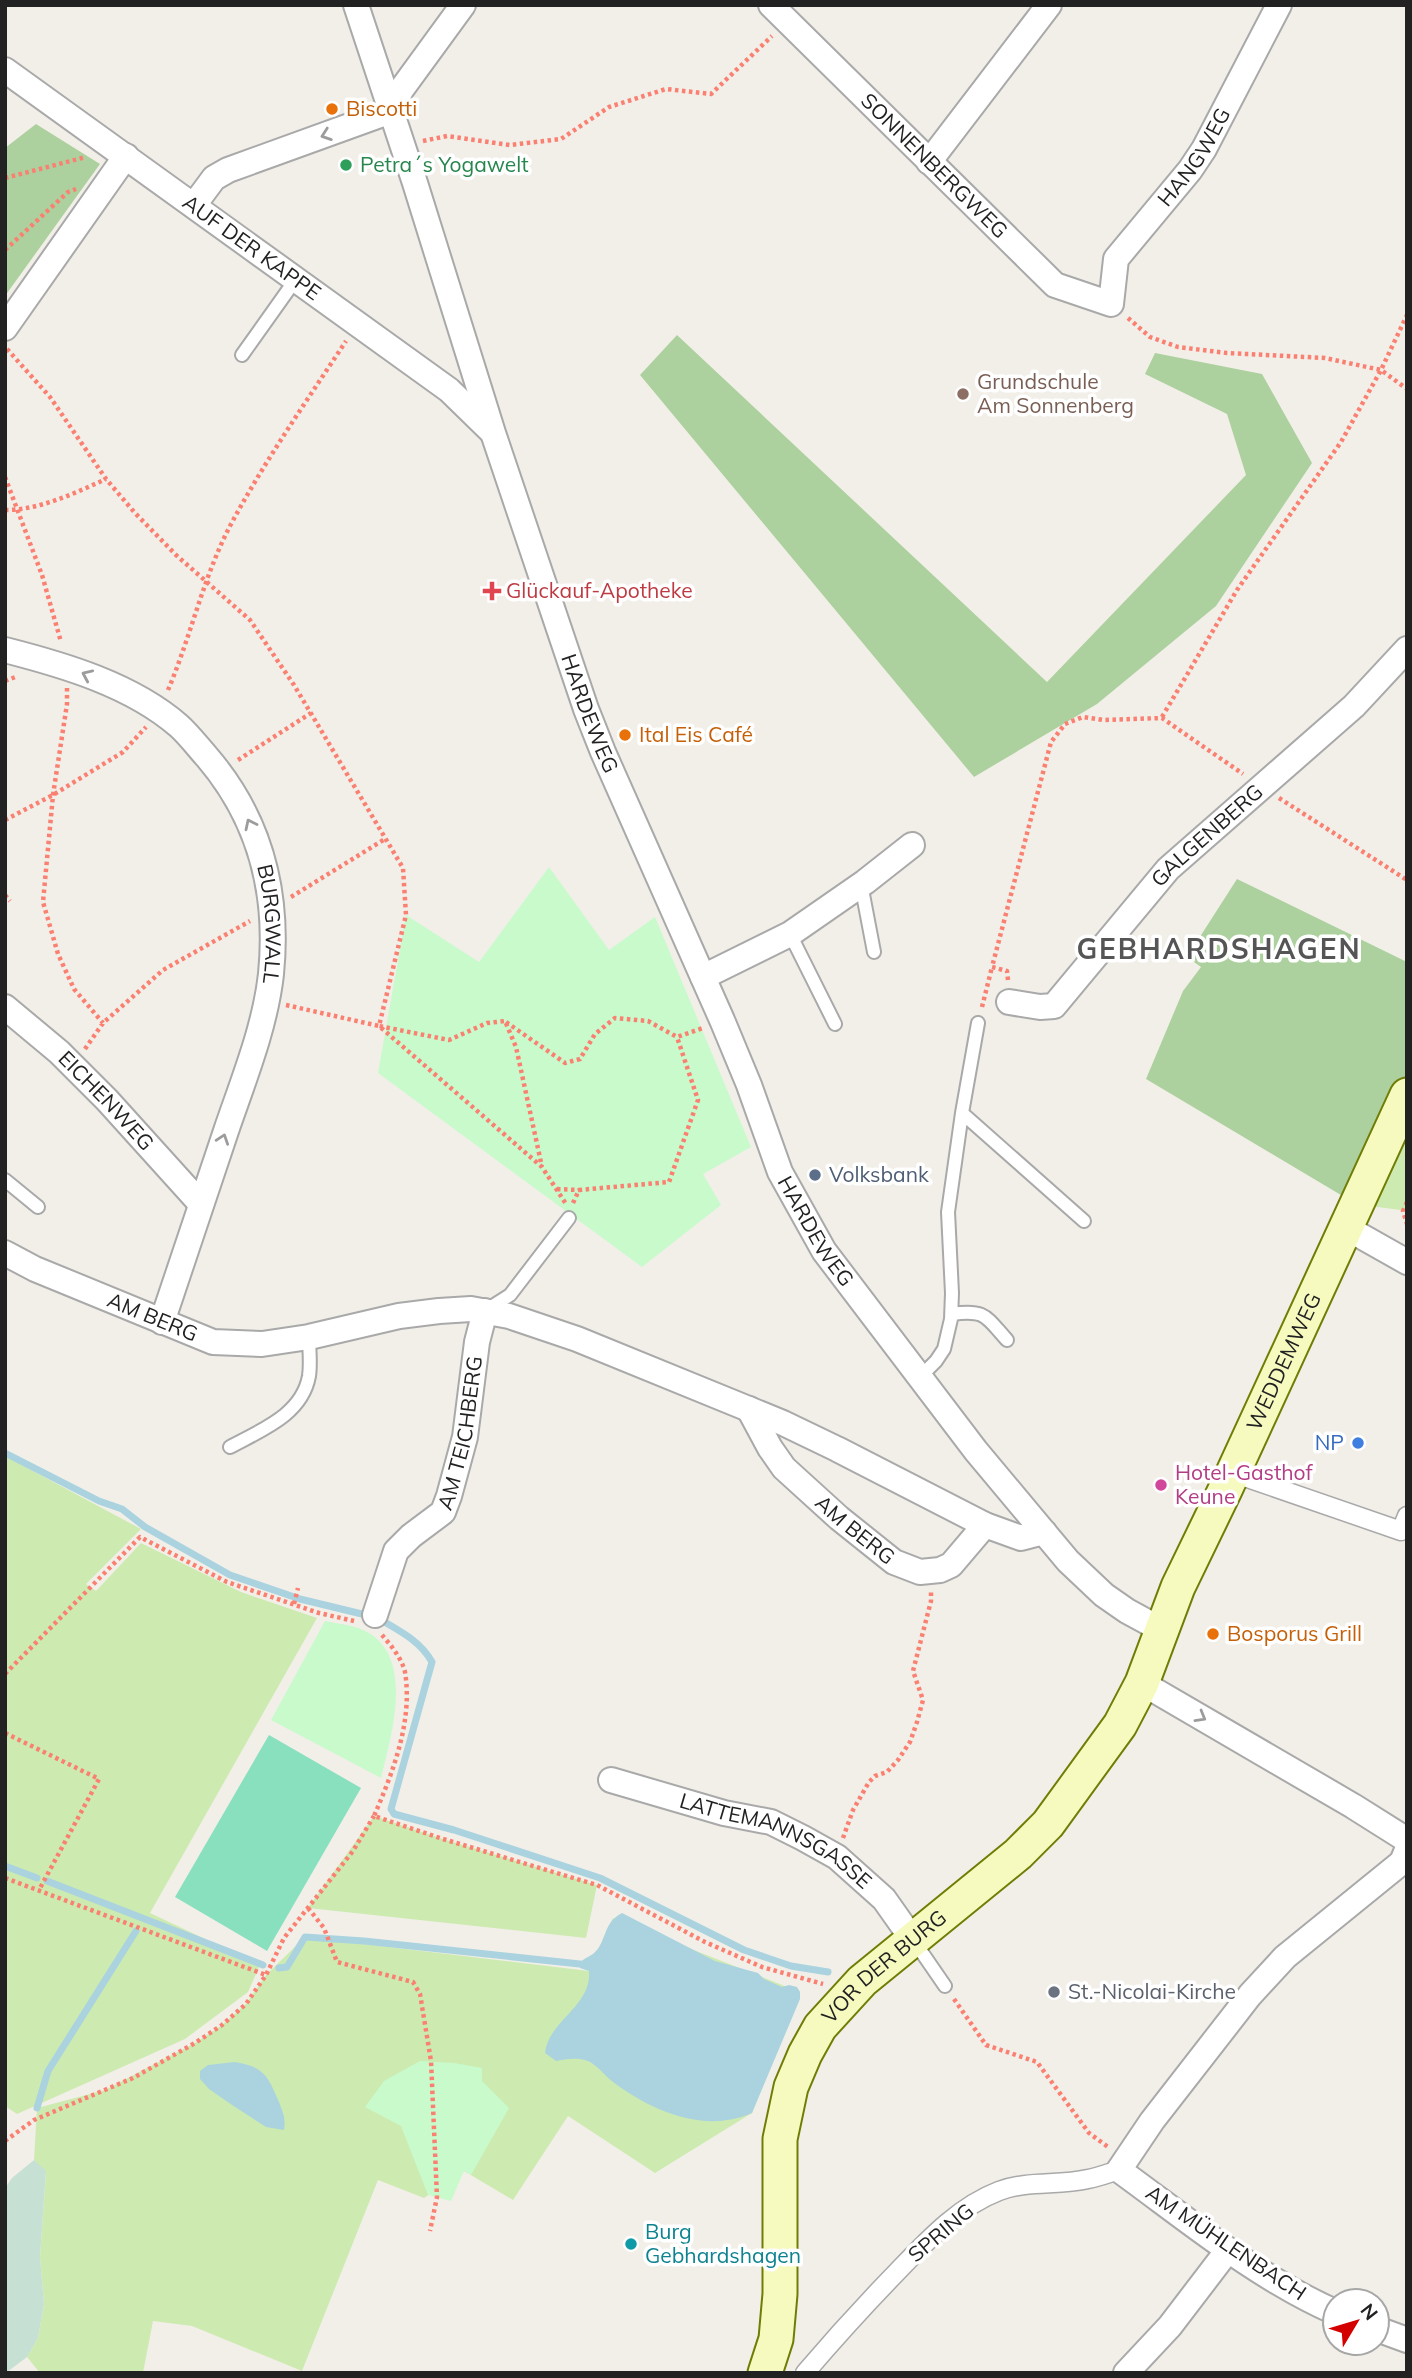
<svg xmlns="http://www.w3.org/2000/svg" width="1412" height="2378" viewBox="0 0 1412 2378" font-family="Mulish,sans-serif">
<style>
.grass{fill:#cdebb0}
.forest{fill:#add19e}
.wetland{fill:#c6e0d4}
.park{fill:#c8facc}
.pitch{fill:#88e0be}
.water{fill:#aad3df}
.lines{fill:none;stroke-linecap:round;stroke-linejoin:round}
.stream{stroke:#aad3df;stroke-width:7}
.service-casing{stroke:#a9a9a9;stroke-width:16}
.pedestrian-casing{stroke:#a9a9a9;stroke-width:21}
.minor-casing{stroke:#a9a9a9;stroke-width:28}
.secondary-casing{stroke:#707d05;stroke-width:37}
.path{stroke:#fa8072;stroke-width:4.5;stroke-dasharray:3.5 3.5;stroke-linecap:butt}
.service{stroke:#fff;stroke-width:12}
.pedestrian{stroke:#fff;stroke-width:18}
.minor{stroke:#fff;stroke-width:24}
.secondary{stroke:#f7fabf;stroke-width:33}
.oneway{stroke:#9c9c9c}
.food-dot{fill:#e8710a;stroke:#fff;stroke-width:2.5}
.leisure-dot{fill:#2e9e5b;stroke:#fff;stroke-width:2.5}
.education-dot{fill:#8d6e63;stroke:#fff;stroke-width:2.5}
.health-dot{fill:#e0444e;stroke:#fff;stroke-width:2.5}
.service-dot{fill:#5c6f8a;stroke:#fff;stroke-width:2.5}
.shop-dot{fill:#3f7fe0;stroke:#fff;stroke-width:2.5}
.hotel-dot{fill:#d1479c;stroke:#fff;stroke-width:2.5}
.worship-dot{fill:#6b7280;stroke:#fff;stroke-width:2.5}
.culture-dot{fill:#0f9aa8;stroke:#fff;stroke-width:2.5}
.labels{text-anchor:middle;stroke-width:7;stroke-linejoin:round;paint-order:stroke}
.food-label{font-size:21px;fill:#c56008;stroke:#fff;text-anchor:start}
.street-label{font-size:21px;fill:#222;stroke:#fff}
.leisure-label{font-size:21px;fill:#27864d;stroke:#fff;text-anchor:start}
.education-label{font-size:21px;fill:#785e54;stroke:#fff;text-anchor:start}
.health-label{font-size:21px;fill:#be3a42;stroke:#fff;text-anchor:start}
.service-label{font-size:21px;fill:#4e5e75;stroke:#fff;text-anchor:start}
.shop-label{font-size:21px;fill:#366cbe;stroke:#fff;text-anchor:end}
.hotel-label{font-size:21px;fill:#b23c85;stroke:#fff;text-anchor:start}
.worship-label{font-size:21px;fill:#5b616d;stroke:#fff;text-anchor:start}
.culture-label{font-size:21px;fill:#0d838f;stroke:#fff;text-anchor:start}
.district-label{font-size:28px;font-weight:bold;letter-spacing:2px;fill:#555;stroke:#fff}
</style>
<rect width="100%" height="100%" fill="#f2efe9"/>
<path class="grass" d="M1407,1095V1211L1356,1204Z
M5,1456L141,1529L86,1584L96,1591L141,1543L241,1592L317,1618L150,1913L260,1965L248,1992L185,2039L17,2114L5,2106Z
M374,1816L443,1839L597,1885L586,1938L308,1908Z
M613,1918L800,1992L752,2113L655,2173L568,2116L513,2200L464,2171L424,2198L378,2180L302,2371L192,2326L153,2321L143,2373H40L27,2357L38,2338L44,2304L40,2257L46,2172L34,2160L37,2108L105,2090L195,2043L222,2025L246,2004L266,1975L305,1937L589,1971Z"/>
<path class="forest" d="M36,124L100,164L5,296V148Z
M677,335L1047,682L1246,475L1227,414L1145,374L1155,353L1262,374L1312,463L1216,606L1097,704L974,777L640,375Z
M1237,879L1407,962V1095L1356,1204L1146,1079L1183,991L1201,967L1187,957Z"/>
<path class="wetland" d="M34,2160L46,2171L40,2257L44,2304L38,2338L27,2357L7,2372L5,2371V2188L12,2178Z"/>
<path class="park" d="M549,867L609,950L655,917L751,1147L703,1174L721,1205L642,1267L378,1073L406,915L479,962Z
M325,1621C338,1624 356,1625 367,1632C415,1658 391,1737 381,1778L271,1720Z
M420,2061L454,2063L482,2068V2081L509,2108L471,2175L464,2171L451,2201L428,2195L401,2126L365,2107L384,2081Z"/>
<path class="pitch" d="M269,1735L361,1788L267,1951L175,1897Z"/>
<path class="water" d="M622,1913L715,1961L758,1973L764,1979L782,1987L789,1985L797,1987L800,1992V1999L752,2113C704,2134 652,2111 613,2082C605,2076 597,2065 588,2061C578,2057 565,2059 556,2061L545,2053C548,2021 592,2006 589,1971L580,1968L579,1964C584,1958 587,1958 593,1954C607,1943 602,1923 622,1913Z
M235,2062C265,2067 268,2077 279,2102C283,2113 286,2118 284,2130L266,2127L232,2105L209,2089L200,2079V2071L208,2065Z"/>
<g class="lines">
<path class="stream" d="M5,1453L99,1501L122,1509L145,1527L230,1575L300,1599L366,1615
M381,1620C400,1631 420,1641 432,1662L391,1809L394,1814L454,1830L600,1878L744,1950L791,1966L828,1972
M5,1866L37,1878
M47,1881L263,1965
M279,1968L287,1967L305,1937L364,1941L589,1965
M37,2108L48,2071L136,1931"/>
<g class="service-casing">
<path id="service" d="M242,355L296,279
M861,884L874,952
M790,934L835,1024
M962,1113L1084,1221
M5,1180L38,1207
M488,1309L510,1295L569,1218
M952,1314C986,1309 986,1317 1007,1340
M920,1377L936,1361L944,1349L951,1319L952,1293L948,1212L962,1113L978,1023
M230,1447C261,1430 302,1415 309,1376C311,1363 309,1349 309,1337
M914,1941L945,1986"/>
</g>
<g class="pedestrian-casing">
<path id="pedestrian" d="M1233,1473L1401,1531L1407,1516
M805,2373C834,2339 864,2306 895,2274C925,2243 957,2207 999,2191C1028,2180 1058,2186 1088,2179C1099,2177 1109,2173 1119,2170"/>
</g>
<g class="minor-casing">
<g id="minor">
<path id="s1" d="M356,5L415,183L493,433L586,709L603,752L722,1020L749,1085L780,1172L824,1251L976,1451L1068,1561L1104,1595L1127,1611L1162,1630"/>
<path id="s2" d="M771,5L1055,285L1111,304L1116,259L1190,170L1204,149L1279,5"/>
<path id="s3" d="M5,70L449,390L490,430"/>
<path d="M391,111L401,90L463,5"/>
<path d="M929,162L1049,5"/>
<path d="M194,205L214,178L228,170L391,111"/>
<path d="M5,328L126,156"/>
<path id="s4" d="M5,650C64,665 132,685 179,726C189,735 198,747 207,757C260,819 279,893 271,974C265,1028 243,1081 226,1131C204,1195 183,1259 162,1322"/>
<path d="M703,977L790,934L865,882L912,845"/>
<path id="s5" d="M1009,1002L1040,1007L1054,1006L1168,869L1354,706L1407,649"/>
<path id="s6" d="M5,1007L59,1052L107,1100L201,1204"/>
<path d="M1345,1227L1407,1262"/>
<path id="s7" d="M5,1253L35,1269L213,1342L262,1344L309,1337L399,1316L439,1311L471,1309L509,1316L577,1339L783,1423L837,1449L985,1525L1021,1538L1044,1532"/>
<path id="s8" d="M749,1409L770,1448L784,1468L839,1518L894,1562L920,1572L940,1570L951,1565L985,1525"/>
<path id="s9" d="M375,1615L396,1551L411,1536L443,1512L449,1496L465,1437L477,1342L485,1311"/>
<path d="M1142,1683L1353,1806L1407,1840"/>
<path id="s10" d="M611,1780L724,1813L771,1822L803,1838L837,1857L884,1899L913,1940"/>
<path d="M1335,2312C1256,2277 1188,2220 1119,2170L1152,2121L1250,1995L1285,1957L1402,1862L1407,1850"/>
<path d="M1377,2329L1407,2340"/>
<path d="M1126,2373L1170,2326L1228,2250"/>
</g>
</g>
<g class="secondary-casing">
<g id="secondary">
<path id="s11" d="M765,2373L776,2339L780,2294V2139L791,2087L805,2054L820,2027L862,1981L1018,1854L1048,1824L1120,1725L1142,1683L1178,1587L1225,1490L1407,1095"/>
</g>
</g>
<path class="path" d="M423,141L447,136L510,145L561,139L609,107L666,89L711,94L772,36
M5,178L86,157
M5,250L68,192L76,189
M1128,318L1150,337L1178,347L1227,353L1325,358L1381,370L1407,389
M7,349L50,397L106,479L135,513L176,555L250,620L294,685L403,868L406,915L379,1026L449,1040L487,1023L505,1021L516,1047L542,1167
M5,477L42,575L61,642
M5,510C40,510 75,493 106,479
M5,681L18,676
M67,688V704L53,795L43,902L58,954L74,989L103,1023
M168,690C191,636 203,578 230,526C264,462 306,402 346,341
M1162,717L1237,590L1341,442L1381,370L1407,315
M238,760L311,713
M1279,798L1407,880
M5,820L53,795L123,752L146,727
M5,895L10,901
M291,897L385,839
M1008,980L1007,971L992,967L1051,742L1065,724L1083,717L1103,720L1162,718L1243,774
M286,1005L379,1026L542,1167L566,1204
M982,1007L992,967
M506,1022L565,1063L580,1059L595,1034L615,1018L648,1021L677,1037L703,1028
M85,1049L103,1023L163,970L250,921
M557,1189L579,1190
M1407,1202L1403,1211L1407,1224
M573,1203L579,1190L669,1182L698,1100L677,1037
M294,1604L298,1588
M382,1635C391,1645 402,1659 405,1672C413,1721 393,1772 374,1816L443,1839L597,1885L705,1942L762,1967L823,1984
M5,1674L140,1537L227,1582L319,1613L354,1621
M5,1733L99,1779L39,1890
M843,1838L853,1810L869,1782L875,1776L887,1772L898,1760L910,1742L917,1722L923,1700L913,1671L931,1601V1591
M5,1878L266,1975
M308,1908L324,1928L337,1962L413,1982L420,1994L431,2061L437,2197L430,2231
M954,1999L986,2045L1037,2062L1089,2133L1108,2147
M5,2141L34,2120L133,2078L195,2043L222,2025L246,2004L266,1975L284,1938L353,1851L374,1816"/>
<use href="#service" class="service"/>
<use href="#pedestrian" class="pedestrian"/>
<use href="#minor" class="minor"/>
<use href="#secondary" class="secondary"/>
</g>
<defs><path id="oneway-chevron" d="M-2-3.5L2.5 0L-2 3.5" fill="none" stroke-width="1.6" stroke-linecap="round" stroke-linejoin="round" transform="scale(1.75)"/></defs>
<g class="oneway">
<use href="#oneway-chevron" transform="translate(326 135) rotate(161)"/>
<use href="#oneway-chevron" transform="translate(87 675) rotate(-156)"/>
<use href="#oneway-chevron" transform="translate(250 824) rotate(-116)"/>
<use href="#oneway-chevron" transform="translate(223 1139) rotate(-71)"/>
<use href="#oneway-chevron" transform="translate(1201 1717) rotate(30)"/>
</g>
<g class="food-dot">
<circle cx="332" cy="109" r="7"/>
<circle cx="625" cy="735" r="7"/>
<circle cx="1213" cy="1634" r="7"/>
</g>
<circle class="leisure-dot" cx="346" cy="165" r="7"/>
<circle class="education-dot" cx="963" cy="394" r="7"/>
<path class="health-dot" d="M488.5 580.5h7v7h7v7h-7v7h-7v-7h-7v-7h7z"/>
<circle class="service-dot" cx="815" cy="1175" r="7"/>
<circle class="shop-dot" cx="1358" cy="1443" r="7"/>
<circle class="hotel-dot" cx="1161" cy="1485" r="7"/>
<circle class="worship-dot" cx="1054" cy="1992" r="7"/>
<circle class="culture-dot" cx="631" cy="2244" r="7"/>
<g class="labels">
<g class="food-label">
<text x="346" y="116">Biscotti</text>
<text x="639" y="742">Ital Eis Café</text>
<text x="1227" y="1641">Bosporus Grill</text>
</g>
<g class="street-label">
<text dy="7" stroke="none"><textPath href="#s2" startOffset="632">HANGWEG</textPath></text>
<text dy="7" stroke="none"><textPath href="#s2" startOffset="229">SONNENBERGWEG</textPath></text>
<text dy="7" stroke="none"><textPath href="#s3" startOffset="304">AUF DER KAPPE</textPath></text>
<text dy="7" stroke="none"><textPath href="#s1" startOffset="746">HARDEWEG</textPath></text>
<text dy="7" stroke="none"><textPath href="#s5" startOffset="275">GALGENBERG</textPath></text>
<text dy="7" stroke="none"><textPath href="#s4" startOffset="416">BURGWALL</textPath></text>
<text dy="7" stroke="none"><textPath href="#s6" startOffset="138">EICHENWEG</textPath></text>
<text dy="7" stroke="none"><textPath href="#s1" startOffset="1312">HARDEWEG</textPath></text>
<text dy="7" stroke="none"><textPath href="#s7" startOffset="161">AM BERG</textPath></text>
<text dy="7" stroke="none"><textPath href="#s11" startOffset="1183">WEDDEMWEG</textPath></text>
<text dy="7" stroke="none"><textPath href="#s9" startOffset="210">AM TEICHBERG</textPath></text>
<text dy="7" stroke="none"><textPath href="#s8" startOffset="163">AM BERG</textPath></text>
<text dy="7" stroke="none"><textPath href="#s10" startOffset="177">LATTEMANNSGASSE</textPath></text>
<text dy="7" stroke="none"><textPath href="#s11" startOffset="444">VOR DER BURG</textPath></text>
<text transform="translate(941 2233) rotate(-40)" y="7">SPRING</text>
<text transform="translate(1226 2243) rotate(34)" y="7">AM MÜHLENBACH</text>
</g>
<g class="leisure-label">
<text x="360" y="172">Petra´s Yogawelt</text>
</g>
<g class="education-label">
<text x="977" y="389">Grundschule<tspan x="977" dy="24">Am Sonnenberg</tspan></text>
</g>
<g class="health-label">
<text x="506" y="598">Glückauf-Apotheke</text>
</g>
<g class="service-label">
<text x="829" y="1182">Volksbank</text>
</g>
<g class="shop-label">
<text x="1344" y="1450">NP</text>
</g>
<g class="hotel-label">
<text x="1175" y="1480">Hotel-Gasthof<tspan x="1175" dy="24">Keune</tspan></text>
</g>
<g class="worship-label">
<text x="1068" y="1999">St.-Nicolai-Kirche</text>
</g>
<g class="culture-label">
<text x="645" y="2239">Burg<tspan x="645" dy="24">Gebhardshagen</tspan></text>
</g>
<g class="district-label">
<text x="1219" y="959">GEBHARDSHAGEN</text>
</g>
</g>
<rect width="1412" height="2378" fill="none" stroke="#222222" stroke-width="14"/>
<g transform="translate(1356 2322) rotate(52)"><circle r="33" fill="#ffffff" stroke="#a7a7a7" stroke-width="2"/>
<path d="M0-5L12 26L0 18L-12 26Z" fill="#d40000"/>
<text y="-10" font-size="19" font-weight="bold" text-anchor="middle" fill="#222222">N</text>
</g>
</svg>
